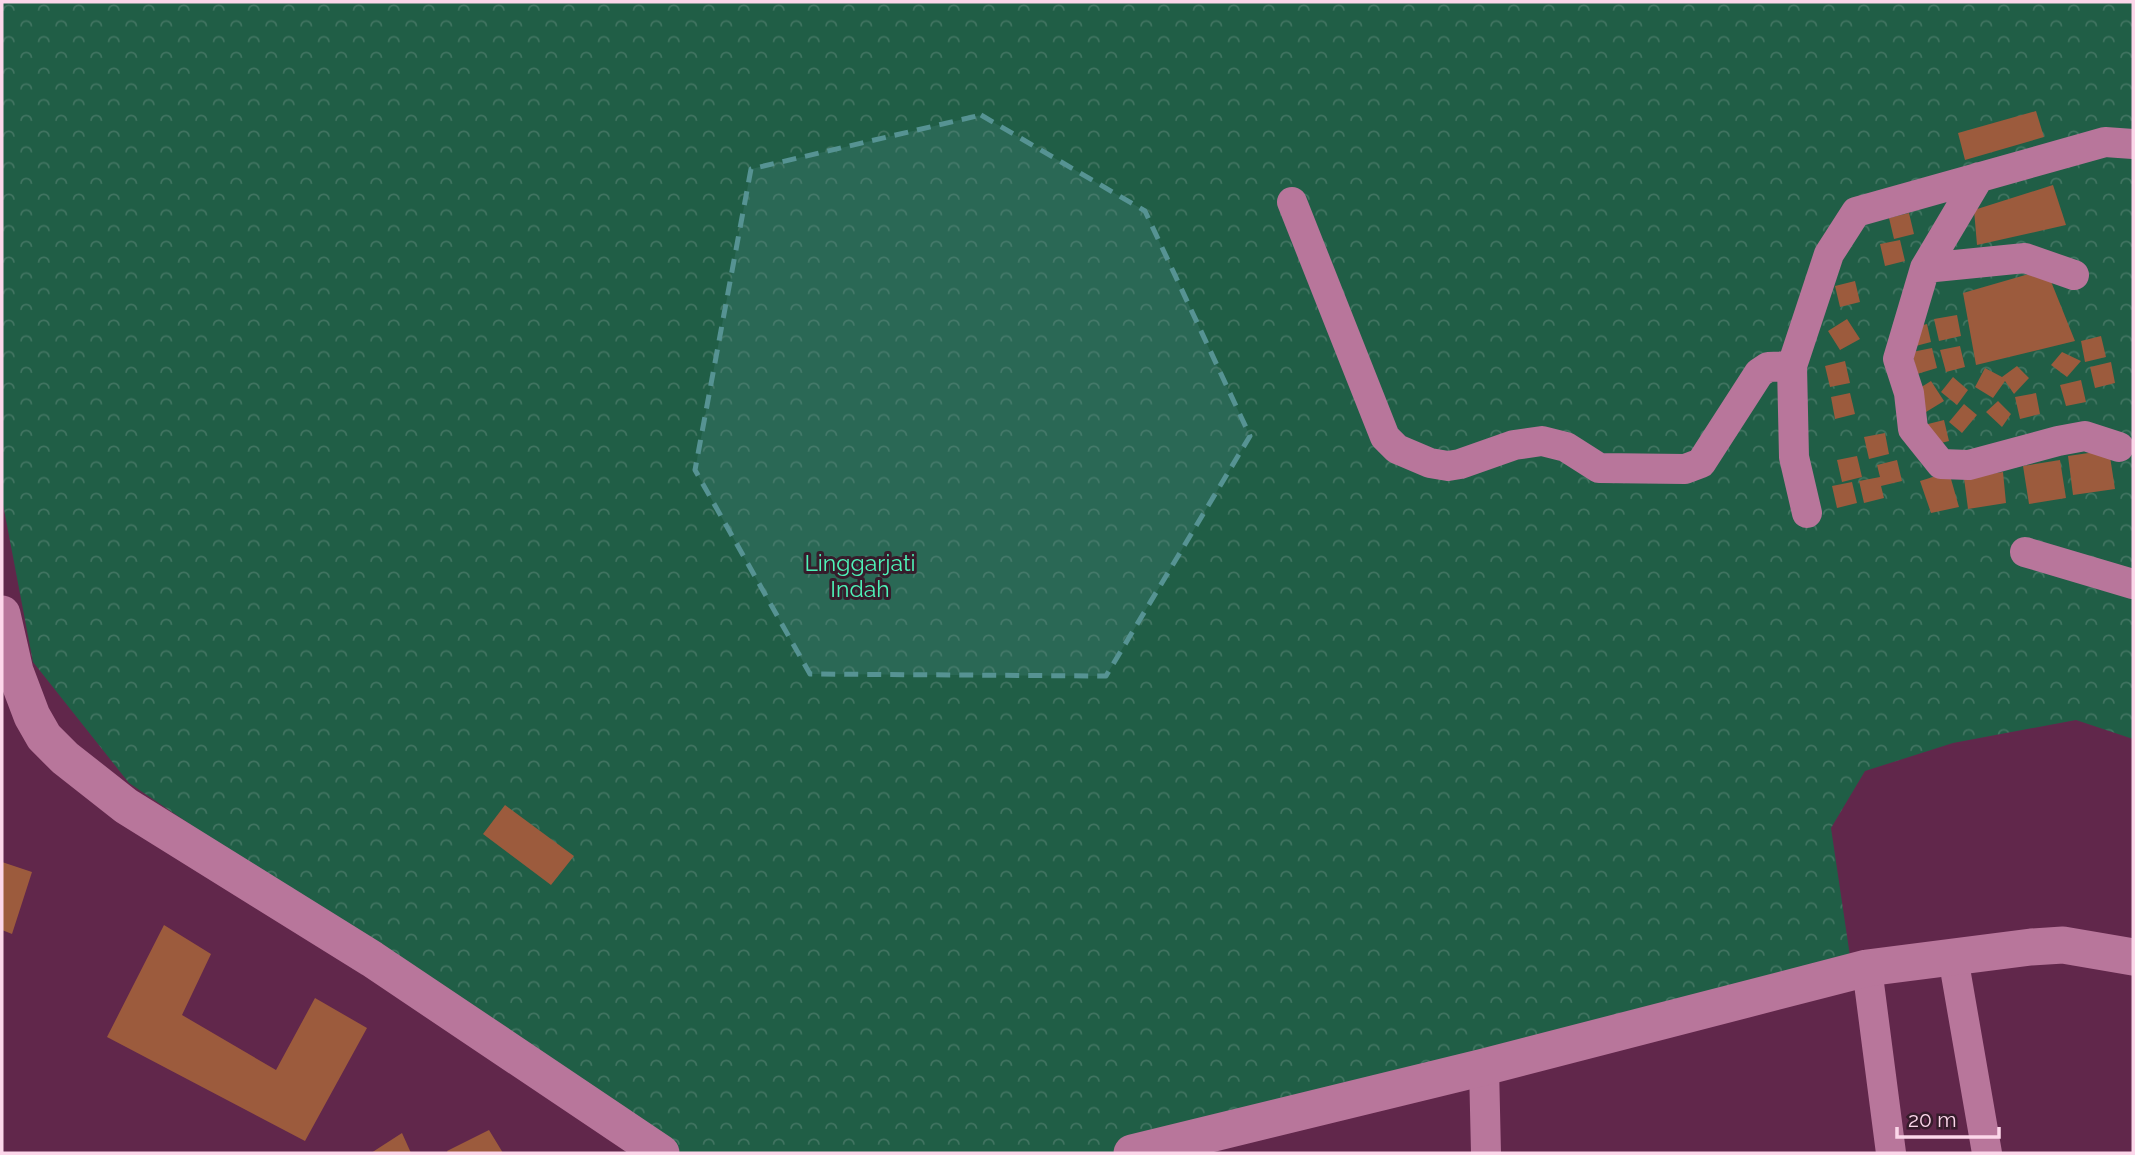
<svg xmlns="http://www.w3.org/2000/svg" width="2135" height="1155" viewBox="0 0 2135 1155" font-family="Raleway,sans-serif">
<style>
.park{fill:url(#park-crowns)}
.building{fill:#9c5b3d}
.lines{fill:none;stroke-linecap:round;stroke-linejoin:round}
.minor{stroke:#b8769b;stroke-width:30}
.tertiary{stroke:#b8769b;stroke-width:37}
.marked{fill:#569393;fill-opacity:0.2;stroke:#569393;stroke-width:5;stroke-dasharray:14 9;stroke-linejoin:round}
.labels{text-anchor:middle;stroke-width:6;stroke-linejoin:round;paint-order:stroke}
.park-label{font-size:23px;fill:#4ef3b8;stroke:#361c2b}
</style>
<defs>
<pattern id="park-crowns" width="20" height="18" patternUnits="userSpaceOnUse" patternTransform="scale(1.75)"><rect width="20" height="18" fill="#205e46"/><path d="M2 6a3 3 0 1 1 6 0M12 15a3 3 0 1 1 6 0" fill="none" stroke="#417461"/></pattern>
</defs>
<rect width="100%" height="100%" fill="#61274b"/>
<path class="park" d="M2,2H2133V739L2076,720L1953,743L1865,771L1831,828L1851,963L1115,1153H677L129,783L33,662L2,499Z"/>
<path class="building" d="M2036,111L2044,137L1965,160L1958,133Z
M2053,185L2066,225L1977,245L1974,210Z
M1909,213L1914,234L1894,239L1889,218Z
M1900,240L1905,261L1885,266L1880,244Z
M2046,269L2075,341L1976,365L1963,293Z
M1855,281L1860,302L1840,307L1835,286Z
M1957,315L1961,336L1939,341L1934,319Z
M1847,319L1860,339L1840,350L1828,331Z
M1927,324L1931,342L1912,347L1907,329Z
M2101,336L2106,357L2085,362L2081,341Z
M1960,346L1965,367L1946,372L1940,350Z
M1932,348L1937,368L1917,374L1912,352Z
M2062,352L2081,361L2067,377L2051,365Z
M1845,361L1850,383L1830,387L1825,366Z
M2111,362L2115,383L2095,388L2090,367Z
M2017,366L2029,378L2014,394L2005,381L1993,398L1975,387L1985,368L2002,377Z
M1953,377L1968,390L1957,405L1941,392Z
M2081,380L2086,402L2066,406L2060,385Z
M1931,381L1944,401L1926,412L1915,391Z
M1850,393L1855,414L1835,419L1831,397Z
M2036,393L2040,414L2020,419L2015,397Z
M1998,401L2011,414L2002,427L1986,412Z
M1964,404L1977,415L1962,433L1949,422Z
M1944,420L1949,441L1929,446L1924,425Z
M1885,433L1889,454L1869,459L1864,437Z
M2109,450L2115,489L2073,495L2068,456Z
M1857,456L1862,477L1842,482L1837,460Z
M1897,460L1902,481L1881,486L1884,498L1864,503L1859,481L1880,477L1877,465Z
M2060,460L2066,498L2029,504L2023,466Z
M1949,472L1959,507L1931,513L1920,481Z
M2003,472L2006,503L1968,509L1964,478Z
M1852,482L1857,503L1837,508L1832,486Z
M505,805L574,856L551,885L483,834Z
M2,862L32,872L12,934L2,930Z
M164,925L211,954L182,1015L276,1070L315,998L367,1028L305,1141L107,1037Z
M489,1130L503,1153H448L447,1151Z
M402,1133L411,1153H371Z"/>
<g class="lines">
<path class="minor" d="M1979,177L1925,268L1898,359L1909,393L1913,429L1941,464L1969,465L2058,441L2085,436L2119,447
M1292,202L1385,437L1397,449L1430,463L1448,466L1460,464L1514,445L1542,441L1566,447L1599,468L1685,469L1701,463L1759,373L1768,367L1792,366
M1925,268L2025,258L2074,275
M1807,513L1794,457L1792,366L1829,254L1856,212L2105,142L2133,144
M2025,552L2133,584
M1953,957L1987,1153
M1867,968L1891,1153
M1484,1067L1486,1153"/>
<path class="tertiary" d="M2,614L15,671L32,716L44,737L65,758L126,806L372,959L661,1153
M1132,1153L1484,1067L1867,968L2031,947L2063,945L2133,957"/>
</g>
<path class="marked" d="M981,115L1145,211L1250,436L1106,676L810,674L695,470L751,169Z"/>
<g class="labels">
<g class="park-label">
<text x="860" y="571">Linggarjati<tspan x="860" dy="26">Indah</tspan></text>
</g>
</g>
<rect width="2135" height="1155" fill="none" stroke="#fcd7ea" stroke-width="7"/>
<path d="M1897 1127v10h102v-10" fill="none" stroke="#fcd7ea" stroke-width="3.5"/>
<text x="1908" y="1127" font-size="21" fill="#fcd7ea" stroke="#361c2b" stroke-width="5" paint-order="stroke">20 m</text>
</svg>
